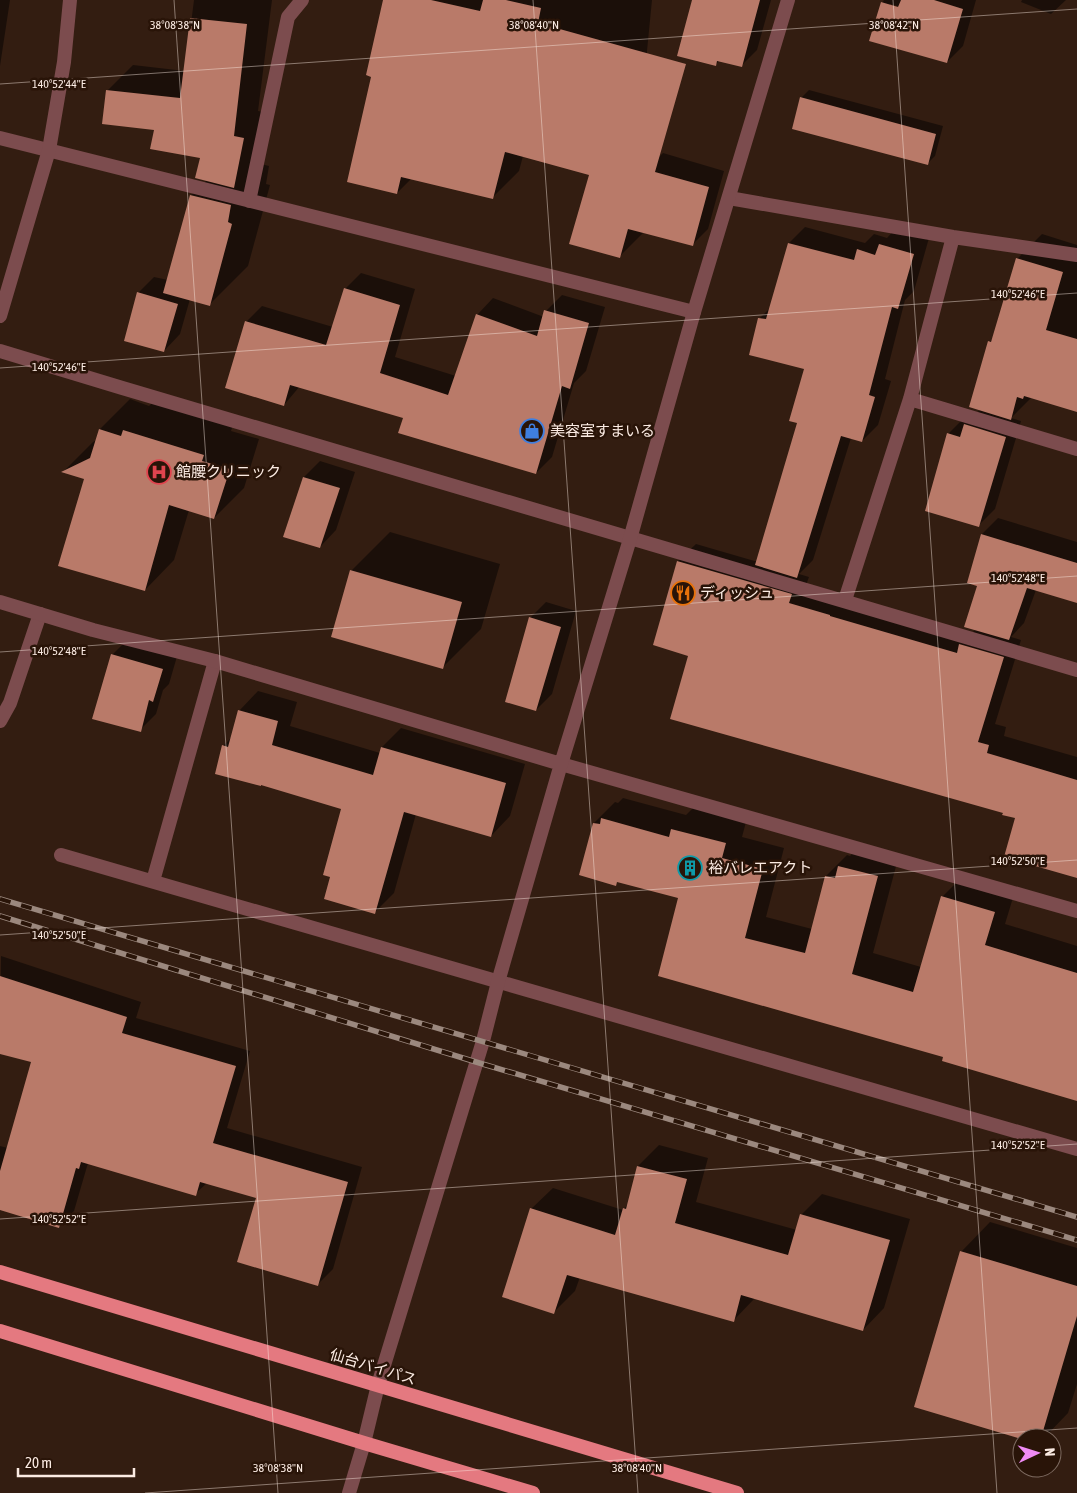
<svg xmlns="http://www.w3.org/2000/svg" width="1077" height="1493" viewBox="0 0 1077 1493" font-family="'Asap Condensed','Noto Sans JP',sans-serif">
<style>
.shadow{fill:#0007;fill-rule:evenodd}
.building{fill:#b97a69}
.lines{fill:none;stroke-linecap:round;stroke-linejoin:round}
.service{stroke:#7c4c4e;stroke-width:14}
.minor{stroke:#7c4c4e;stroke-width:14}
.tertiary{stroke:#7c4c4e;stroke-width:14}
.trunk{stroke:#e47980;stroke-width:14}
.rail-casing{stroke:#9b887e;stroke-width:5.5}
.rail{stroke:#291408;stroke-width:4;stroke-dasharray:11;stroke-linecap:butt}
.ticks{fill:none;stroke:#fbebe3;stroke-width:1;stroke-opacity:0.45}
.labels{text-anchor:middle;stroke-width:5;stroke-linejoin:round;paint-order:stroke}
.poi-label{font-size:15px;fill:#fbebe3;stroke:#291408;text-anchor:start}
.street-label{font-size:15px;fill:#fbebe3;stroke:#291408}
.ticks-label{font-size:12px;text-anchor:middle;fill:#fbebe3;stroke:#291408;stroke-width:5;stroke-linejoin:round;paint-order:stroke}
</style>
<rect width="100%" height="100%" fill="#331d11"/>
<path class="shadow" d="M0,0H10L0,66Z
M194,0H272L258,111L269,113L257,163L269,166L266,184L270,185L248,266L209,305L190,299L180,334L164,351L138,293L154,277L168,280L191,195L207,180L202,157L155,129L107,91L133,65L185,71Z
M384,0H652L633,194L646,170L663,153L724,171L708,229L692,245L644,232L619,257L590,174L523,156L519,171L492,198L412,178L397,193L373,76Z
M693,0H771L757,50L741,66L720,60L715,65Z
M884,0H976L963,46L947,62L882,3ZM890,4L905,8L890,6Z
M1022,0H1066L1051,14L1021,2Z
M809,90L943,126L935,156L927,164L801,98Z
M805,227L865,243L874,234L887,238L896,228L929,238L914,291L905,300L885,379L891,381L878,425L862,441L851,438L813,560L799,574L809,577L806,585L971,634L976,629L979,585L968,582L982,534L998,518L1077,542V602L1036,590L1024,623L1011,637L1021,640L995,724L1006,727L1004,736L1077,757V877L1016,817L689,655L678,561L696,544L758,562L798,422L805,368L760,318L771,307L789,243Z
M1042,234L1077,245V410L1032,397L1011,418L1021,421L995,509L978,526L948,434L964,418L970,419L980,410L990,342L993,338L1017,259Z
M361,273L415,289L395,357L456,376L477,315L493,298L544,317L546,311L562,295L605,307L586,371L574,383L552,457L536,473L405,418L300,386L284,405L246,322L262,306L333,327L345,289Z
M130,399L149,406L154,401L233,425L231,431L259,439L244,488L214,518L189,510L174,560L145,590L85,478L64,471L93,442L97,440L100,429Z
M320,461L355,472L336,530L320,547L304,477Z
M390,532L500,564L481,629L442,668L351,571Z
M546,602L576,611L552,694L536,710L530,618Z
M128,639L178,653L169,684L163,690L156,714L140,730L112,655Z
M258,691L297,702L290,726L380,753L382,747L401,728L525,764L510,816L491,836L416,814L394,893L375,912L331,877L342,808L223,746L232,737L239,711Z
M623,798L686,815L693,808L746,822L742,837L784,848L766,917L812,929L826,876L847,855L850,856L860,845L899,855L873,953L921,967L942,897L963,876L1015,891L1005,924L1077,946V1100L945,1056L659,975L680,897L618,881L615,884L594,823L615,802L618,803Z
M1,956L141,1002L136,1018L250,1051L227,1128L362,1167L333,1269L318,1284L257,1197L207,1183L195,1194L88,1163L74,1211L58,1226L0,1209V1146L8,1148L33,1061L0,1053Z
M659,1145L708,1158L696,1202L797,1230L801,1215L822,1194L910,1219L884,1308L863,1330L755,1298L733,1321L580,1277L575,1291L554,1312L531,1209L553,1188L623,1210L628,1204L638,1166Z
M990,1222L1077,1248V1384L1068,1413L1044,1438H1022L961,1252Z"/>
<path class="building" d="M383,0H431L480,11L483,0H506L541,8L538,23L686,64L655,172L709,187L693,246L628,229L620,258L569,244L589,175L505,152L493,199L401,177L397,194L347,182L371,77L366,75Z
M692,0H760L742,67L717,61L716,66L677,56Z
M901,0H934L963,9L947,63L869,41L881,2L898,7Z
M190,18L247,24L234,136L244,138L234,188L195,178L200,158L150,149L154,130L102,124L106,90L180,98Z
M800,97L936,134L928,165L792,129Z
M190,195L231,205L228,222L232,224L210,306L163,293Z
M788,243L854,260L857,249L875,255L879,244L914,254L898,309L892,307L869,395L875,397L862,442L841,436L797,578L755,565L797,423L789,421L804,369L749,355L758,318L766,319Z
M1016,258L1063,272L1046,330L1077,339V412L1024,396L1023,399L1017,397L1011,420L969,407L988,341L991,342Z
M344,288L400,305L380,373L448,395L476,314L537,336L544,310L589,323L570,389L562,386L536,474L398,433L403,418L290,385L284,406L225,388L245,321L326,345Z
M137,292L178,304L164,352L124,341Z
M964,424L1006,437L979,527L925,511L947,433L960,437Z
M99,429L121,436L123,430L204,455L202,461L230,469L214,519L169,505L145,591L58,566L84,479L61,472L90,458Z
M303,477L340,488L320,548L283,537Z
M981,534L1077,563V603L1027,588L1009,640L964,627L977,586L967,583Z
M677,561L792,594L789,603L830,615V616L957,653L959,644L1004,657L978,742L989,745L987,753L1077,780V878L1004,857L1015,818L1002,815L1003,813L670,719L688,656L653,645Z
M350,570L462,602L443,669L331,637Z
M529,617L561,627L536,711L505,702Z
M111,654L163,669L153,702L149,700L141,732L92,719Z
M238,710L278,721L272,745L373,775L381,747L506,783L491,837L404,812L375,914L324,899L330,877L323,875L341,809L261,785V786L215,774L222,745L228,747Z
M601,818L669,837L671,829L726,843L722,858L763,869L745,938L805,953L825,876L835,878L838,866L878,876L852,974L913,992L941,896L995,912L985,945L1077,973V1101L942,1061L943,1057L658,976L678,898L617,882L616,886L579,875L593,823L600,824Z
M0,976L127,1017L122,1033L236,1066L213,1143L348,1182L318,1286L237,1262L256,1198L200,1182L196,1196L81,1162L79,1169L76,1168L59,1228L0,1210V1171L31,1062L0,1054Z
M637,1166L687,1179L675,1223L788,1255L800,1214L890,1240L863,1331L741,1295L734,1322L567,1275L554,1314L502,1297L530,1208L615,1235L623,1208L626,1209Z
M960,1251L1077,1286V1316L1041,1438H1018L914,1407Z"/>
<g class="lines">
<path class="service" d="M0,721L10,703L40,614"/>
<path class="minor" d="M0,138L694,312
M729,198L953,237L1077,255
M249,201L288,17L302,0
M0,351C358,460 718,562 1077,670
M910,399L1077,449
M845,600L910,399L953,237
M561,764L1077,911
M61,855L1077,1149
M153,881L215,661
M349,1493L364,1443"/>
<path class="tertiary" d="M0,316L49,150L64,62L70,0
M0,602L93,630L215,661L561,764
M364,1443L378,1385L483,1041L498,982L561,764L630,539L694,312L788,0"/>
<path class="trunk" d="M0,1272L737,1493
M0,1331L364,1443L533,1493"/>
<g class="rail-casing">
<path id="rail" d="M0,899L1077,1217
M0,916L476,1062L1077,1240"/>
</g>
<use href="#rail" class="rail"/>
</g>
<path class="ticks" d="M174,0L278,1493M533,0L638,1493M893,0L997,1493M0,84L1077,9M0,368L1077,293M0,652L1077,576M0,935L1077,860M0,1219L1077,1144M145,1493L1077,1428"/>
<defs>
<g id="shop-ring" transform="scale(1.25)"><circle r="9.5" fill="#291408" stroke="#3f7fe0" stroke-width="1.5"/><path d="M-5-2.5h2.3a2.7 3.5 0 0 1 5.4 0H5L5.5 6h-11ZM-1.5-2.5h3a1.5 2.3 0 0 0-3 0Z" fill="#3f7fe0"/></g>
<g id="hospital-ring" transform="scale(1.25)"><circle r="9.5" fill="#291408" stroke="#e0444e" stroke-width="1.5"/><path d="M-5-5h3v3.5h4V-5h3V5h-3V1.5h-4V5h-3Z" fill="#e0444e"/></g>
<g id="restaurant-ring" transform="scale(1.25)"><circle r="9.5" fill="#291408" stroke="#e8710a" stroke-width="1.5"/><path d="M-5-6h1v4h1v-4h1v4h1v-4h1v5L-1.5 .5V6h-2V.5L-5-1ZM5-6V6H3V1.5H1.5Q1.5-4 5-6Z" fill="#e8710a"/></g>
<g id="building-ring" transform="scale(1.25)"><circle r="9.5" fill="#291408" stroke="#0f9aa8" stroke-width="1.5"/><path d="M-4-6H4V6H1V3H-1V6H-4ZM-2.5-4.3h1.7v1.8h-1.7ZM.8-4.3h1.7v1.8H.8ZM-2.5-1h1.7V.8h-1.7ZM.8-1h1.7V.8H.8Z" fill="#0f9aa8"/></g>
</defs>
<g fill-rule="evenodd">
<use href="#shop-ring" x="532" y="431"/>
<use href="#hospital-ring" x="159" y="472"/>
<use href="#restaurant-ring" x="683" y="593"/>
<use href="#building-ring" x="690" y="868"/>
</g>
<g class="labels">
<g class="poi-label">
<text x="550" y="436">美容室すまいる</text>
<text x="176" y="477">館腰クリニック</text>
<text x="700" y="598">ディッシュ</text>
<text x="708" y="873">裕バレエアクト</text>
</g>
<g class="street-label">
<text transform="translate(373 1367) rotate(17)" y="5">仙台バイパス</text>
</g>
</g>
<g class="ticks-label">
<text x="175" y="29">38°08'38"N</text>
<text x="534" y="29">38°08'40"N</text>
<text x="894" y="29">38°08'42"N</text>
<text x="59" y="88">140°52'44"E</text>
<text x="1018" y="298">140°52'46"E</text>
<text x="59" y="371">140°52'46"E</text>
<text x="1018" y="582">140°52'48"E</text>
<text x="59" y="655">140°52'48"E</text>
<text x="1018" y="865">140°52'50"E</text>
<text x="59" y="939">140°52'50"E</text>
<text x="1018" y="1149">140°52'52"E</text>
<text x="59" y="1223">140°52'52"E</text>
<text x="278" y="1472">38°08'38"N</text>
<text x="637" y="1472">38°08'40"N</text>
</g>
<g transform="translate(1037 1453) rotate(86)"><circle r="24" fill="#291408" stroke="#7d6a60"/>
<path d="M0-4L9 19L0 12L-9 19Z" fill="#f08bf5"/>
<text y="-8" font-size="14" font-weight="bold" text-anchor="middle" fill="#fbebe3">N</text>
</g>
<path d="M18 1468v8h116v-8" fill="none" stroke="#fbebe3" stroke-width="2.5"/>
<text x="25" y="1468" font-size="15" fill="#fbebe3" stroke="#291408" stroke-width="4" paint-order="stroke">20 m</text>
</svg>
